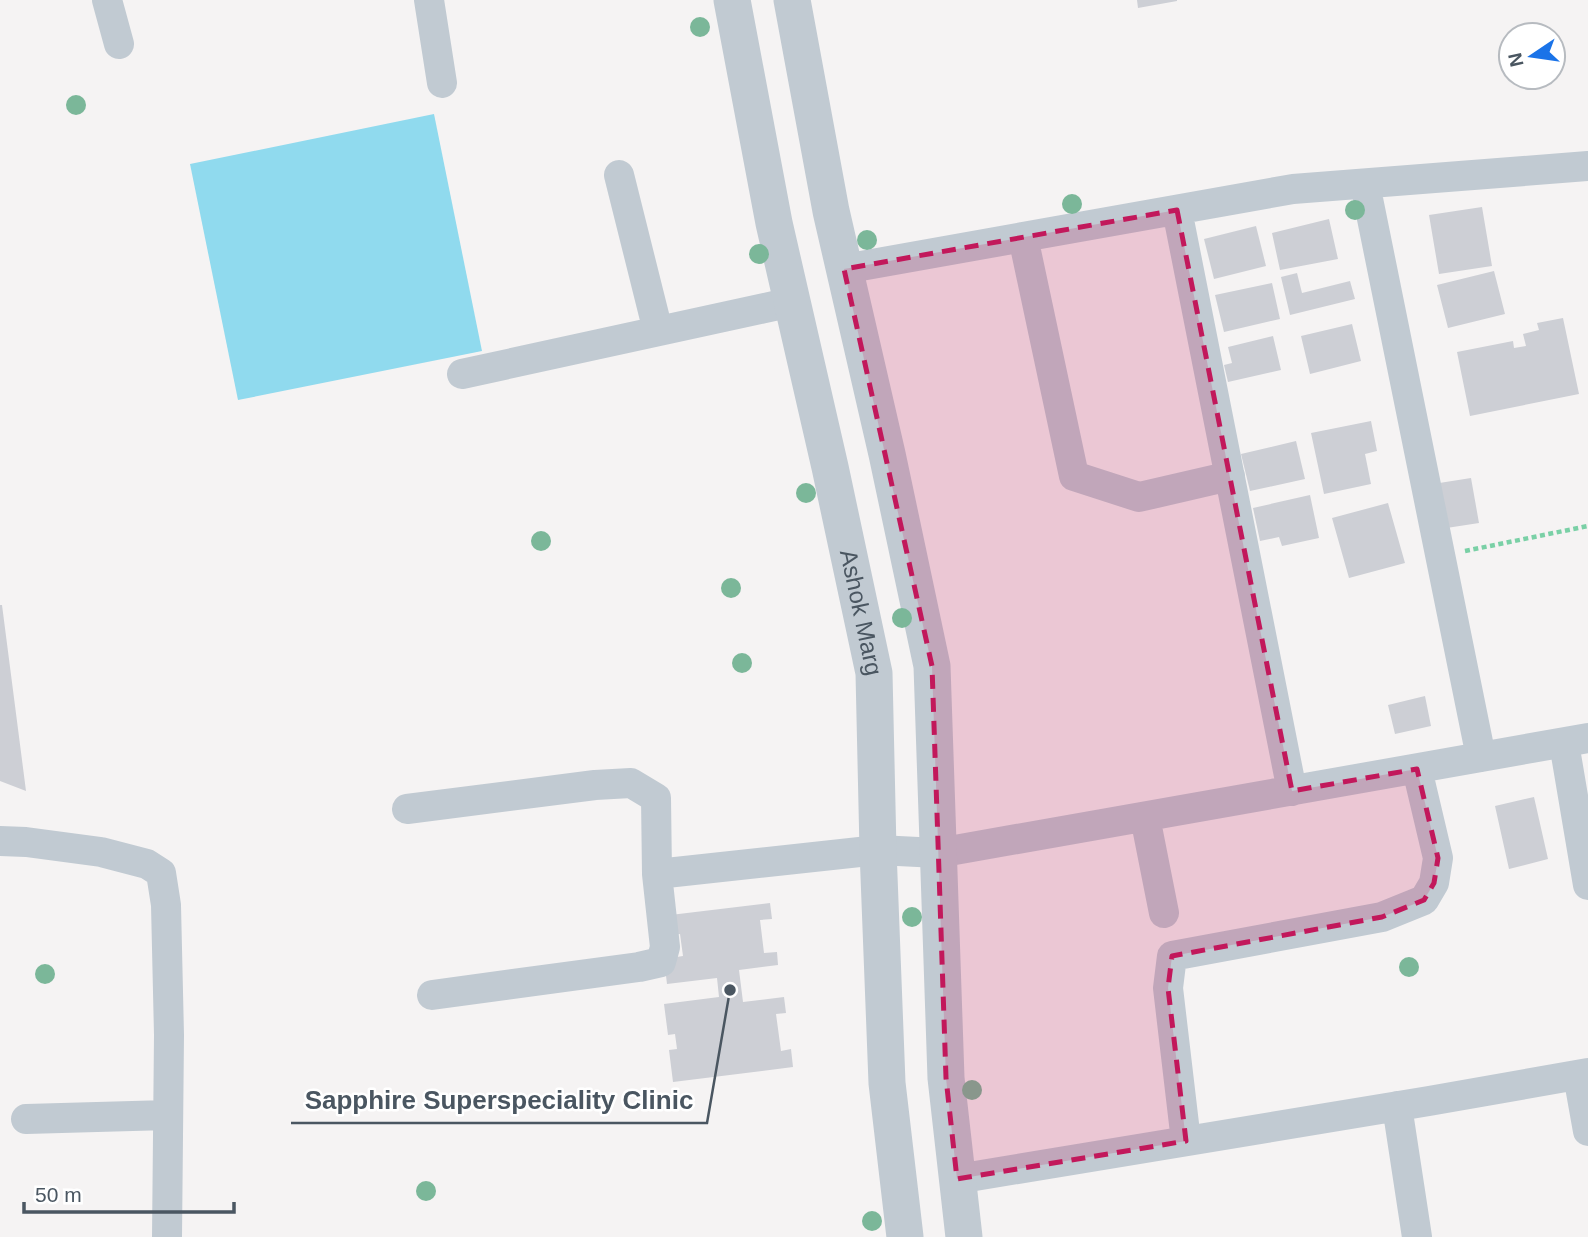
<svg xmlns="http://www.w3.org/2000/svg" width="1588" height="1237" viewBox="0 0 1588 1237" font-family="Helvetica,sans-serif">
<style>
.water{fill:#90daee}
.building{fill:#cdcfd5}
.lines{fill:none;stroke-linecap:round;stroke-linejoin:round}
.path{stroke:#7ad0a6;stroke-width:4.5;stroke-dasharray:5 3.5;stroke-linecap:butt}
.minor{stroke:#c1cad2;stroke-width:30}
.tertiary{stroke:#c1cad2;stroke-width:37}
.tree{fill:#7bb799}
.marked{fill:#c2185b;fill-opacity:0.2;stroke:#c2185b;stroke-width:5;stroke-dasharray:14 9;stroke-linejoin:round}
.labels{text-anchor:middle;stroke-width:5;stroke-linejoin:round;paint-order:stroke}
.street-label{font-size:24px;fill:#4a5661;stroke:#fff}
.leader{fill:none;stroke:#4a5661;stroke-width:2.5}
.callout-dot{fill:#4a5661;stroke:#fff;stroke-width:2.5}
.callout-label{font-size:26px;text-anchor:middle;font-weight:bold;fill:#4a5661;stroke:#fff;stroke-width:5;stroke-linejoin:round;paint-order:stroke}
</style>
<rect width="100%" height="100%" fill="#f5f3f3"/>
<path class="water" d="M434,114L482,351L238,400L190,164Z"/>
<path class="building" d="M1137,0H1177V1L1138,8Z
M1482,207L1492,266L1439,274L1429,215Z
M1329,219L1338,259L1280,270L1272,233Z
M1256,226L1266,266L1214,279L1204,239Z
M1494,271L1505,314L1448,328L1437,285Z
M1297,273L1302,293L1350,281L1355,299L1290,315L1281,277Z
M1272,283L1280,319L1224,332L1215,295Z
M1563,318L1579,394L1470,416L1457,352L1513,341L1514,348L1526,346L1523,334L1539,330L1537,323Z
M1352,324L1361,361L1310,374L1301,336Z
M1273,336L1281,370L1228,382L1224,365L1232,363L1228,347Z
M1371,421L1377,451L1365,454L1371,484L1324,494L1311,433Z
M1296,441L1305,479L1250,491L1241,454Z
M1471,478L1479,523L1440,529L1433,484Z
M1310,495L1319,538L1282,546L1279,537L1260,541L1253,508Z
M1388,503L1405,563L1349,578L1332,518Z
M0,605H2L26,791L0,781Z
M1425,696L1431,726L1395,734L1388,705Z
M1534,797L1548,859L1509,869L1495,806Z
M770,903L772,919L760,920L764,953L777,952L778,965L739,970L743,1002L784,997L786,1013L776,1014L781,1051L791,1049L793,1067L673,1082L669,1050L677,1049L675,1034L668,1035L664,1004L719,997L717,978L667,984L664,959L683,956L680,934L665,936L662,916Z"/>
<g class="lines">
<path class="path" d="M1465,551L1588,526"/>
<path class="minor" d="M107,0L119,44
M429,0L442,83
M619,175L658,331
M1365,184L1481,757
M1177,210L1292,791
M1023,237L1074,476L1139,497L1230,476
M844,269L1293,189L1588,166
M462,374L792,302
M1564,743L1588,885
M407,809L595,785L631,783L656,798L657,874L665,947L661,962L639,967L432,995
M1145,817L1164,913
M0,841L26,842L101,852L147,864L161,873L166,905L169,1035L167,1237
M657,874L878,850L938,853L1588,738
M1578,1075L1588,1131
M1397,1106L1417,1237
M26,1119L168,1115
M1186,1141L1168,988L1172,956L1382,917L1424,900L1434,883L1438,858L1417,769
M957,1179L1429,1101L1588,1073"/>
<g class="tertiary">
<path id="s1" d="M732,0L774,223L830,467L874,673L878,850L887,1083L905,1237"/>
<path d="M792,0L831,211L887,454L932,666L946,1078L964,1237"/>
</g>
</g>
<g class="tree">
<circle cx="700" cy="27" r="10"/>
<circle cx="76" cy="105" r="10"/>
<circle cx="1072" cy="204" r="10"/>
<circle cx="1355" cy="210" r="10"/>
<circle cx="867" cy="240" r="10"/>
<circle cx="759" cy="254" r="10"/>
<circle cx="806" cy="493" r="10"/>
<circle cx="541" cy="541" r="10"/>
<circle cx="731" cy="588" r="10"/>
<circle cx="902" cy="618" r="10"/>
<circle cx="742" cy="663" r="10"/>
<circle cx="912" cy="917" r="10"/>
<circle cx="1409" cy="967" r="10"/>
<circle cx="45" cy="974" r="10"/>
<circle cx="972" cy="1090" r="10"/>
<circle cx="426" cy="1191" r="10"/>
<circle cx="872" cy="1221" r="10"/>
</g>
<path class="marked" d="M1177,210L1292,791L1417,769L1438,858L1434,883L1424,900L1382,917L1172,956L1168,988L1186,1141L957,1179L946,1078L932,666L844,269Z"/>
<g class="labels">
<g class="street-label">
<text dy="8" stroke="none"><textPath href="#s1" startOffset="626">Ashok Marg</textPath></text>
</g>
</g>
<path class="leader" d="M730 990L707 1123H291"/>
<circle class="callout-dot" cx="730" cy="990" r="7"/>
<g class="callout-label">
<text x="499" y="1109">Sapphire Superspeciality Clinic</text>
</g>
<g transform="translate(1532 56) rotate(257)"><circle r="33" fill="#ffffff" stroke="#b7bbc0" stroke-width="2"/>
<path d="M0-5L12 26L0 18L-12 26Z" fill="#1a73e8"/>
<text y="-10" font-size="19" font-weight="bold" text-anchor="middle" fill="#4a5661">N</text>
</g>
<path d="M24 1202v10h210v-10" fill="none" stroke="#4a5661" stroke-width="3.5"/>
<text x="35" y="1202" font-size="21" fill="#4a5661" stroke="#ffffff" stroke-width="5" paint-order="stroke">50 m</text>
</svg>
